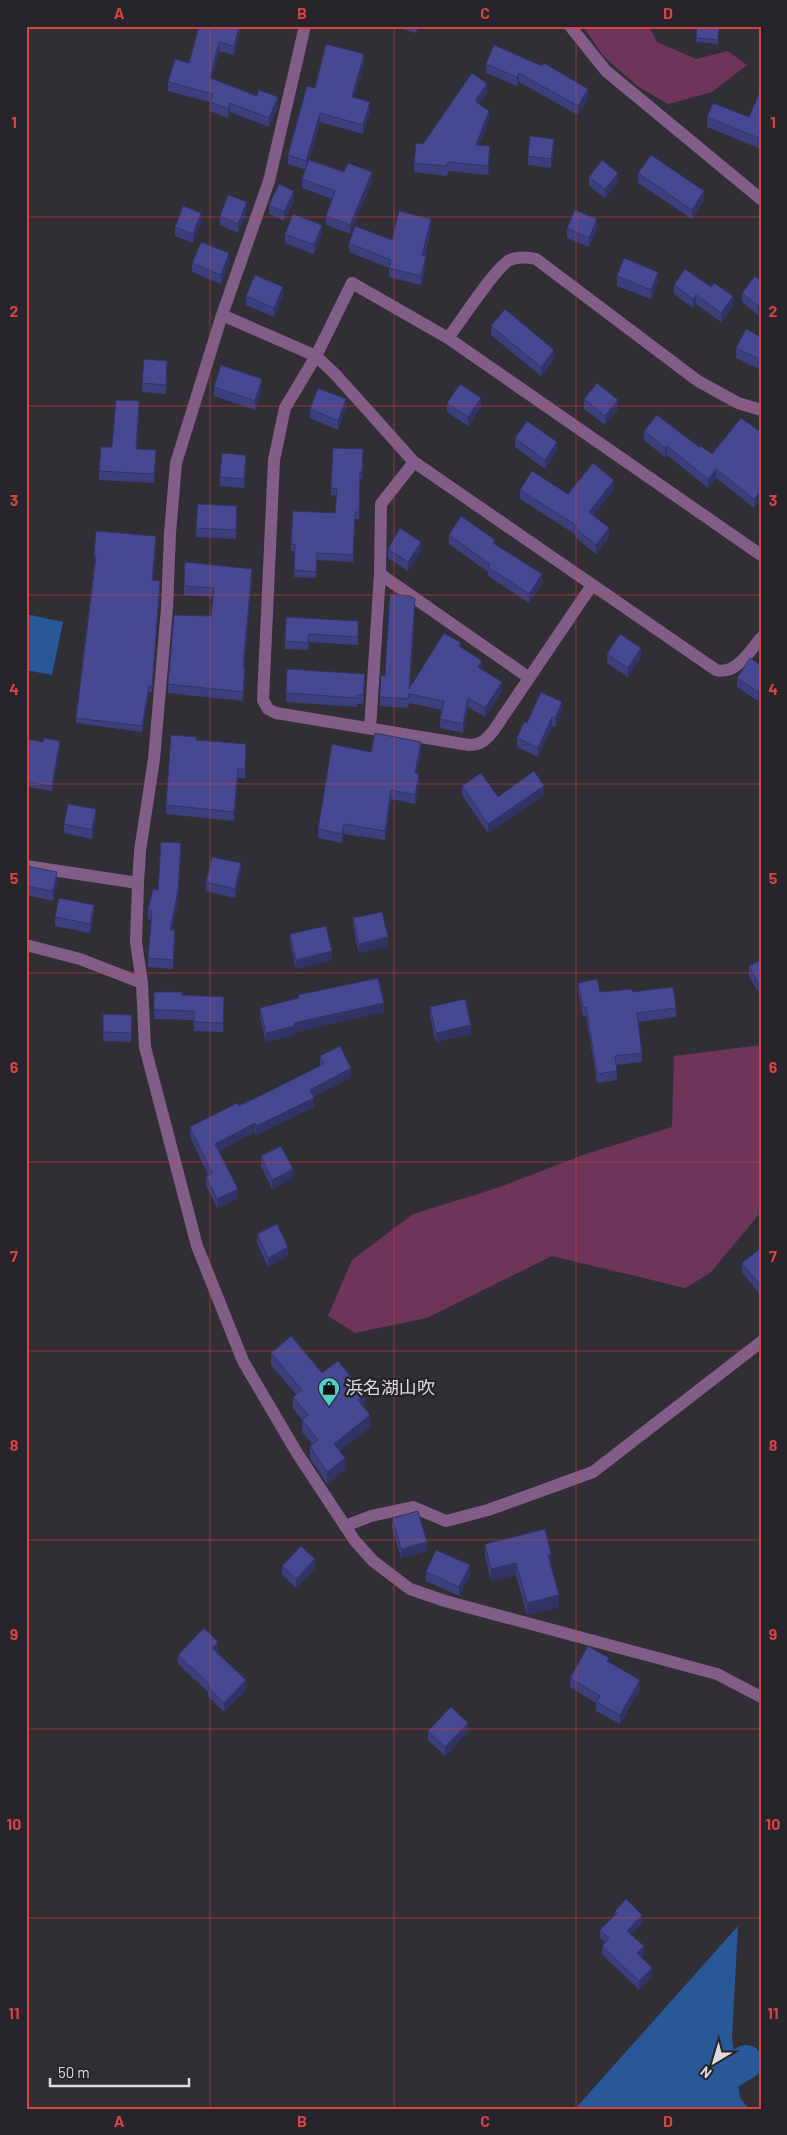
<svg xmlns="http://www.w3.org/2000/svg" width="787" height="2135" viewBox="0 0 787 2135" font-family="Barlow,'Noto Sans JP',sans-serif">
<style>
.green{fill:#6f3459}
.water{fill:#285897}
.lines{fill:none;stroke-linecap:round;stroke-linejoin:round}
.river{stroke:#285897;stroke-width:34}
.minor{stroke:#825d88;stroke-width:12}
.wall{fill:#3c3f7d}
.shaded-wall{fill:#313366}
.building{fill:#464991;stroke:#313366}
.grid{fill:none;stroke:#d74344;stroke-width:1;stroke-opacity:0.55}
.labels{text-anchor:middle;stroke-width:5;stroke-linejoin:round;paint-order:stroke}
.poi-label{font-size:18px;fill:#dddbe0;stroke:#27252b;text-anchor:start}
.neatline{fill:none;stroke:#d74344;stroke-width:2}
.grid-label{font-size:16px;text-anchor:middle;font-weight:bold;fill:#d74344}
</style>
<rect width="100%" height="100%" fill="#312f35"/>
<path class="green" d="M583,26H649L657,42L696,59L728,51L747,65L712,92L668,104L639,87L603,56Z
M761,1045V1212L710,1273L685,1288L552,1256L427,1318L355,1333L328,1316L352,1260L413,1214L497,1188L586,1154L672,1127L674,1056Z"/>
<path class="water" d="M26,614L63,622L52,675L26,670Z
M738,1926L732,2038L740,2098L749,2109H575Z"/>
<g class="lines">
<path class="river" d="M669,2109L746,2062"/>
<path class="minor" d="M305,26L269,181L222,315L176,463L170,533L167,608L154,759L140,851L138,883L136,942L142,983L145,1047L197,1246L243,1361L297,1453L355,1541L373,1561L410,1589L445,1601L717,1674L761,1697
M570,26L606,71L761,199
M222,315L316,356L335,374L414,462L716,670C736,675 749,652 761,638
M448,338C459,324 497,265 510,260C519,256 527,257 536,259L698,381L738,403L761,410
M380,574L528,677
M592,585L494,730C486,740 481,745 469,745L276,713L268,709L263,700L274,460L285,408L316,356L352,283L448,338L761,555
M370,728L380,574L381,504L414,462
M26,866L138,883
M26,945L80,959L142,983
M345,1526L371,1516L413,1507L446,1521L488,1510L593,1472L761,1342"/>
</g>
<path class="wall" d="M240,26V32L234,55L219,51L212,78L278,106L269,127L230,112L228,118L210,111V102L168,91V82L189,63Z
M391,26H418L416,33Z
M719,26L718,44L696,42V38Z
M494,45L588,98L578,115L519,82L517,86L486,73V64Z
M364,63L354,98L370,111L363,134L320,122L308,164L372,181L350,234L326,225V216L332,199L302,188V179L306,170L288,164V155L315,88Z
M761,92V149L707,127V117H749Z
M487,93L479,104L489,120L479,145L490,155L488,175L448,171L447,176L414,172V163L423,144Z
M554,148L551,168L528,165V156Z
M638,173L704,200L692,219L638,183Z
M761,173V188L759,187V176Z
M589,177L618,182L605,198L589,186Z
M294,200L284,221L269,214V205Z
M247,211L238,233L220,225V216Z
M201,222L193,243L175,236V227Z
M431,228L425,256L426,265L421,285L389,277V268L349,252V243L392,240Z
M567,228H597L589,247L567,238Z
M285,234H322L314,254L285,243Z
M229,262L221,284L192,272V263Z
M617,276L658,281L651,299L617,286Z
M761,281V311L758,315L742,302V293Z
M674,285L733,305L721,322L696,304L693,308L674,294Z
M246,296H283L274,317L246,305Z
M491,326L554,359L541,376L491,335Z
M761,337V370L736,358V348Z
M167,370L166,394L142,392V383Z
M214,387L262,388L255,410L214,396Z
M584,399L618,409L605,425L584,409Z
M447,403L481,407L468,426L447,412Z
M346,408L338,430L310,418V409Z
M139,410L137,449L156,459L154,483L99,480V471L112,447Z
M644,431L699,447L712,454L761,432L754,508L716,478L708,488L667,455L665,457L644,440Z
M515,438L557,451L545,469L515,447Z
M363,449L362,479H360L359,519H355L353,562L317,560L316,578L294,577L295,551H291V544L335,513L337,496L331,495V488Z
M246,464L244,488L220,486V477Z
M614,489L593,515L609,537L596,554L575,537V534L520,499V490L568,494Z
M237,515L236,539L196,537V528Z
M449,535L495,544L542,583L529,603L488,576V572L449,544Z
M156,542L153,580L160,586L152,692H149L142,732L76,723V718L95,561H94V555Z
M388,549L421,551L408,571L388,558Z
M252,578L244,667L245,676L243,701L168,693V684L211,616L213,597L184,595V586Z
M415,608L410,688L461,647L502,691L485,717L468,707L463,733L440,728V719L442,710L409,703L408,708L380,706V697L385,676Z
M358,621V645L309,642L308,650L285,649V641Z
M607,654L641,657L628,677L607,663Z
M761,665L758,701L737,687V678Z
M365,683L363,704H357V707L286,702V693Z
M562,711L555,727L552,726L538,757L517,747V738L527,723Z
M26,739L60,745L52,791L27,787L26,791Z
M196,740L246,753L245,778H238L234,821L166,814V805Z
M421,751L417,773L419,783L415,804L391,799L385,840L344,834L342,843L318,838V829L371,752Z
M462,786L498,797L544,795L488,833L462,795Z
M96,818L92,839L64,833V824Z
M181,852L178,900L172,930L175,939L173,969L148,967L151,920L148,919V910L158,890Z
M26,866L57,881L53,901L26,895Z
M241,872L235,898L206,891V882Z
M94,914L90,933L55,926V917Z
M353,918L388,946L359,953L353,927Z
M290,934L332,960L296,969L290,943Z
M761,960V997L749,976V966Z
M578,983L600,992H632L676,1008V1017L638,1022L642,1053V1062L616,1065L617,1080L597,1083L586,1016L583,1017L578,992Z
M154,992L182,995L224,997L223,1032L194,1031V1020L154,1019Z
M298,995L384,1012L295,1032V1035L266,1042L260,1017V1008L298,998Z
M430,1007L471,1034L436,1042L430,1016Z
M103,1014L132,1015L131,1042L103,1041Z
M320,1056L351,1077L313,1097L314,1107L256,1135L255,1132L219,1151L238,1198L217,1208L206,1185V1176L208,1175L190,1136V1127L266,1093L320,1066Z
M261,1156L293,1178L272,1189L261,1166Z
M257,1234L288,1256L268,1267L257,1243Z
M761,1248V1296L742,1272V1263Z
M271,1353L322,1373L365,1406L364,1407L370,1427L340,1451L345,1470L327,1484L310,1458V1446L312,1444L302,1432V1420L293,1408V1397L296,1394L271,1365Z
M392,1518L427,1551L401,1558L392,1527Z
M485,1544L551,1566L559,1607L527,1615L516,1575L491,1581L485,1556Z
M282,1566L315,1568L296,1588L282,1575Z
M426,1572L470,1574L459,1596L426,1581Z
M218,1651L217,1652L246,1689L224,1712L208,1696V1692L178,1664V1655Z
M609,1663L640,1689L620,1724L596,1711V1703L570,1687V1678Z
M428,1731L468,1732L445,1756L428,1740Z
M615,1911L642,1923L631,1935L644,1954L641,1957L652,1976L639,1990L602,1954V1946L605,1942L600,1938V1930L615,1915Z"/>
<path class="shaded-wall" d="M239,26H240V32L234,55V46Z
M219,42V51L210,87V78Z
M364,54V63L352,106V97Z
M519,73V82L517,86V77Z
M487,84V93L475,110V101Z
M588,89V98L578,115V106Z
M278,97V106L269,127V118Z
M370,102V111L363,134V125Z
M230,103V112L228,118V109Z
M489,111V120L476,154V145Z
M320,113V122L306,170V161Z
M554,139V148L551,168V159Z
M490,146V155L488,175V166Z
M372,172V181L350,234V225Z
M618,173V182L605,198V189Z
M294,191V200L284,221V212Z
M704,191V200L692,219V210Z
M247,202V211L238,233V224Z
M201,213V222L193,243V234Z
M431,219V228L422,264V255Z
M597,219V228L589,247V238Z
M322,225V234L314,254V245Z
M229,253V262L221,284V275Z
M426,256V265L421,285V276Z
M658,272V281L651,299V290Z
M283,287V296L274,317V308Z
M696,295V304L693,308V299Z
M733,296V305L721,322V313Z
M761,302V311L758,315V306Z
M554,350V359L541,376V367Z
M167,361V370L166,394V385Z
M262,379V388L255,410V401Z
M481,398V407L468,426V417Z
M346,399V408L338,430V421Z
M618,400V409L605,425V416Z
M557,442V451L545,469V460Z
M667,446V455L665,457V448Z
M246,455V464L244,488V479Z
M716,469V478L708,488V479Z
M614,480V489L589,521V512Z
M761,491V500L754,508V499Z
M609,528V537L596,554V545Z
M421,542V551L408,571V562Z
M252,569V578L243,676V667Z
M542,574V583L529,603V594Z
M415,599V608L409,694Z
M641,648V657L628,677V668Z
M482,661V670L478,667Z
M245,667V676L243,701V692Z
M502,682V691L485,717V708Z
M149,686V692L142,732V726Z
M761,688V697L758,701V692Z
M468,698V707L463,733V724Z
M562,702V711L555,727V718Z
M552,717V726L538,757V748Z
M60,741V745L52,791V786Z
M421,742V751L415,782V773Z
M238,769V778L234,821V812Z
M419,774V783L415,804V795Z
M544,786V795L488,833V824Z
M391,790V799L385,840V831Z
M96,809V818L92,839V830Z
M344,824V834L342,843V834Z
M181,843L178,900L170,939V930Z
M241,863V872L235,898V889Z
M57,872V881L53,901V891Z
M94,905V914L90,933V924Z
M175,930V939L173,969V960Z
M388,937V946L359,953V944Z
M332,951V960L296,969V960Z
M384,1003V1012L295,1032V1035L266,1042V1033L294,1023Z
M471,1025V1034L436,1042V1033Z
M351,1068V1077L310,1099V1090Z
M314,1098V1107L256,1135V1126Z
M255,1123V1132L215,1153V1144Z
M293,1169V1178L272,1189V1180Z
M238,1189V1198L217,1208V1199Z
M288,1247V1256L268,1267V1258Z
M365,1394V1406L358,1412V1400Z
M370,1415V1427L334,1456V1444Z
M345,1458V1470L327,1484V1472Z
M427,1542V1551L401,1558V1549Z
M551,1554V1566L548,1555Z
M315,1559V1568L296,1588V1579Z
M516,1563V1575L491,1581V1569Z
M470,1565V1574L459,1596V1587Z
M559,1595V1607L527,1615V1603Z
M218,1642V1651L212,1657V1648Z
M246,1680V1689L224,1712V1703Z
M640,1680V1689L620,1724V1715Z
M468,1723V1732L445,1756V1747Z
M642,1915V1923L627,1939V1931Z
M644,1946V1954L637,1962V1953Z
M652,1968V1976L639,1990V1981Z"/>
<path class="building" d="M199,26H239L234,46L219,42L210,78L257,96L259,90L278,97L269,118L230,103L228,109L210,102L213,94L168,82L175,59L189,63Z
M697,26H719L718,40L696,38Z
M326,44L364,54L352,97L370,102L363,125L320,113L306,161L288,155L307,86L315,88Z
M494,45L542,66L544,63L588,89L578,106L519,73L517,77L486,64Z
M472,73L487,84L475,101L489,111L476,145L490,146L488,166L448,162L447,166L414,163L416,143L423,144Z
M760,91L761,92V139L707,117L713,103L749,117Z
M530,136L554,139L551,159L528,156Z
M651,155L704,191L692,210L638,173Z
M309,160L344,172L348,163L372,172L350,225L326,216L335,191L302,179Z
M602,160L618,173L605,189L589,177Z
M279,184L294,191L284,212L269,205Z
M228,195L247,202L238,224L220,216Z
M183,206L201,213L193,234L175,227Z
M575,210L597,219L589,238L567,228Z
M399,211L431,219L422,255L426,256L421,276L389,268L391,260L349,243L355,226L392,240Z
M293,214L322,225L314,245L285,234Z
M201,242L229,253L221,275L192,263Z
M624,258L658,272L651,290L617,276Z
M685,269L711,287L714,283L733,296L721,313L696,295L693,299L674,285Z
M255,275L283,287L274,308L246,296Z
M755,276L761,281V302L758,306L742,293Z
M505,309L554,350L541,367L491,326Z
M746,329L761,337V360L736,348Z
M144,359L167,361L166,385L142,383Z
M221,365L262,379L255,401L214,387Z
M597,383L618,400L605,416L584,399Z
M460,384L481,398L468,417L447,403Z
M318,388L346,399L338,421L310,409Z
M116,400L139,401L136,449L156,450L154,474L99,471L101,447H112Z
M657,415L699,447L701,446L712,454L741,418L761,432V491L754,499L716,469L708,479L667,446L665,448L644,431Z
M527,421L557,442L545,460L515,438Z
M333,448L363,449L362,472H360L359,512H355L353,555L317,553L316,572L294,570L295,544H291L293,511L335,513L337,489L331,488Z
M222,453L246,455L244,479L220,477Z
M593,463L614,480L589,512L609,528L596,545L575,528L577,526L520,490L532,471L568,494Z
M198,504L237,506L236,530L196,528Z
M461,516L495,540L493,543L542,574L529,594L488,567L490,564L449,535Z
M400,528L421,542L408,562L388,549Z
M96,531L156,536L152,580L160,581L152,687L149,686L142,726L76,718L96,556L94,555Z
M185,562L252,569L243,667H245L243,692L168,684L174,615L211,616L214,588L184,586Z
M390,594L410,596L415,599L409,689L444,633L461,643L459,646L482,661L478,667L502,682L485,708L468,698L463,724L440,719L444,701L409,694L408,699L380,697L381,675L385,676Z
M286,617L358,621V637L309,634L308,643L285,641Z
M620,634L641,648L628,668L607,654Z
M750,658L761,665V688L758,692L737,678Z
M287,669L365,674L363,695H357V698L286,693Z
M541,692L562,702L555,718L552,717L538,748L517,738L524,722L527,723Z
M375,733L421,742L415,773L419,774L415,795L391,790L385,831L344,824L342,834L318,829L332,744L371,752Z
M171,735L196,737V740L246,744L245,769H238L234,812L166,805Z
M44,738L60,741L52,786L27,782L26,786V739L43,742Z
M534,771L544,786L488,824L462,786L481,773L498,797Z
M68,804L96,809L92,830L64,824Z
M161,842L181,843L178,891L170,930H175L173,960L148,958L152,911L148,910L153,889L158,890Z
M212,857L241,863L235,889L206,882Z
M26,866L57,872L53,891L26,886Z
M59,898L94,905L90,924L55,917Z
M382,912L388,937L359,944L353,918Z
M326,926L332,951L296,960L290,934Z
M761,960V988L749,966Z
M378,978L384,1003L294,1023L295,1026L266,1033L260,1008L299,998L298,995Z
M597,979L600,992L632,989V992L673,987L676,1008L637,1013L642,1053L615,1056L617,1071L597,1074L586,1007L583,1008L578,983Z
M154,992H182V995L224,997L223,1023L194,1022V1011L154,1010Z
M465,999L471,1025L436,1033L430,1007Z
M103,1014L132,1015L131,1033L103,1032Z
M340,1046L351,1068L310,1090L314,1098L256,1126L255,1123L215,1144L238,1189L217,1199L206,1176L212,1173L190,1127L237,1103L239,1106L266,1093L324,1064L320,1056Z
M281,1146L293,1169L272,1180L261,1156Z
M277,1224L288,1247L268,1258L257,1234Z
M761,1248V1287L742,1263Z
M291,1336L322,1373L338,1361L365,1394L358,1400L370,1415L334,1444L345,1458L327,1472L310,1446L318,1440L302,1420L308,1415L293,1397L302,1390L271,1353Z
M418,1511L427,1542L401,1549L392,1518Z
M545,1529L551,1554L548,1555L559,1595L527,1603L516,1563L491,1569L485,1544Z
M301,1546L315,1559L296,1579L282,1566Z
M436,1550L470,1565L459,1587L426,1572Z
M204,1628L218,1642L212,1648L246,1680L224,1703L208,1687L210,1685L178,1655Z
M588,1646L609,1658L607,1661L640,1680L620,1715L596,1702L600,1696L570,1678Z
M451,1707L468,1723L445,1747L428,1731Z
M626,1899L642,1915L627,1931L644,1946L637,1953L652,1968L639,1981L602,1946L609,1938L600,1930L617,1913L615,1911Z"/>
<path class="grid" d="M210,26V2109M394,26V2109M576,26V2109M26,217H761M26,406H761M26,595H761M26,784H761M26,973H761M26,1162H761M26,1351H761M26,1540H761M26,1729H761M26,1918H761"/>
<defs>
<g id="shop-pin" transform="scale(1.125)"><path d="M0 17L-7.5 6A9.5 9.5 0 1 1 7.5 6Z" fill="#54cdc7" stroke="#27252b"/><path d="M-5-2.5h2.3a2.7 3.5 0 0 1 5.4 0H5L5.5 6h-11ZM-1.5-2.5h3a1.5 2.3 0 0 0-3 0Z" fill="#111"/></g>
</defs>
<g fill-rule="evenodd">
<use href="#shop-pin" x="329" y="1388"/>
</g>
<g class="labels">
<g class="poi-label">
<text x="345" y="1394">浜名湖山吹</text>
</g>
</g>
<rect width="787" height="2135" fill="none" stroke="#27252b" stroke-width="55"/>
<g transform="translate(714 2062) rotate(218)" stroke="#27252b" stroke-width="4" paint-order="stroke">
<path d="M0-4L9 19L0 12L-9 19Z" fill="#dddbe0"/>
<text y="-8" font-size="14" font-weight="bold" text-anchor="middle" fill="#dddbe0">N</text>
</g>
<path d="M50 2078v8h139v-8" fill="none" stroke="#dddbe0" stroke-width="2.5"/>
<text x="58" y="2078" font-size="15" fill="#dddbe0" stroke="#27252b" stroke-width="4" paint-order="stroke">50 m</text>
<rect x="28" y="28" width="732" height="2080" class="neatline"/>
<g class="grid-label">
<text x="119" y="19">A</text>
<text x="302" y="19">B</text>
<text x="485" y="19">C</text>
<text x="668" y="19">D</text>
<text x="14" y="128">1</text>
<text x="773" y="128">1</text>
<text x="14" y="317">2</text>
<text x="773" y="317">2</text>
<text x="14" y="506">3</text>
<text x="773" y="506">3</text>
<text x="14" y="695">4</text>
<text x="773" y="695">4</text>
<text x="14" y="884">5</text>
<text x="773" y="884">5</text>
<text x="14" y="1073">6</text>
<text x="773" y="1073">6</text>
<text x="14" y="1262">7</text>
<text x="773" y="1262">7</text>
<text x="14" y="1451">8</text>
<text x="773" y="1451">8</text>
<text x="14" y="1640">9</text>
<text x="773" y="1640">9</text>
<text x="14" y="1830">10</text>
<text x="773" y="1830">10</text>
<text x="14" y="2019">11</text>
<text x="773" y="2019">11</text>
<text x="119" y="2127">A</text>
<text x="302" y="2127">B</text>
<text x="485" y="2127">C</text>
<text x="668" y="2127">D</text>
</g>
</svg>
